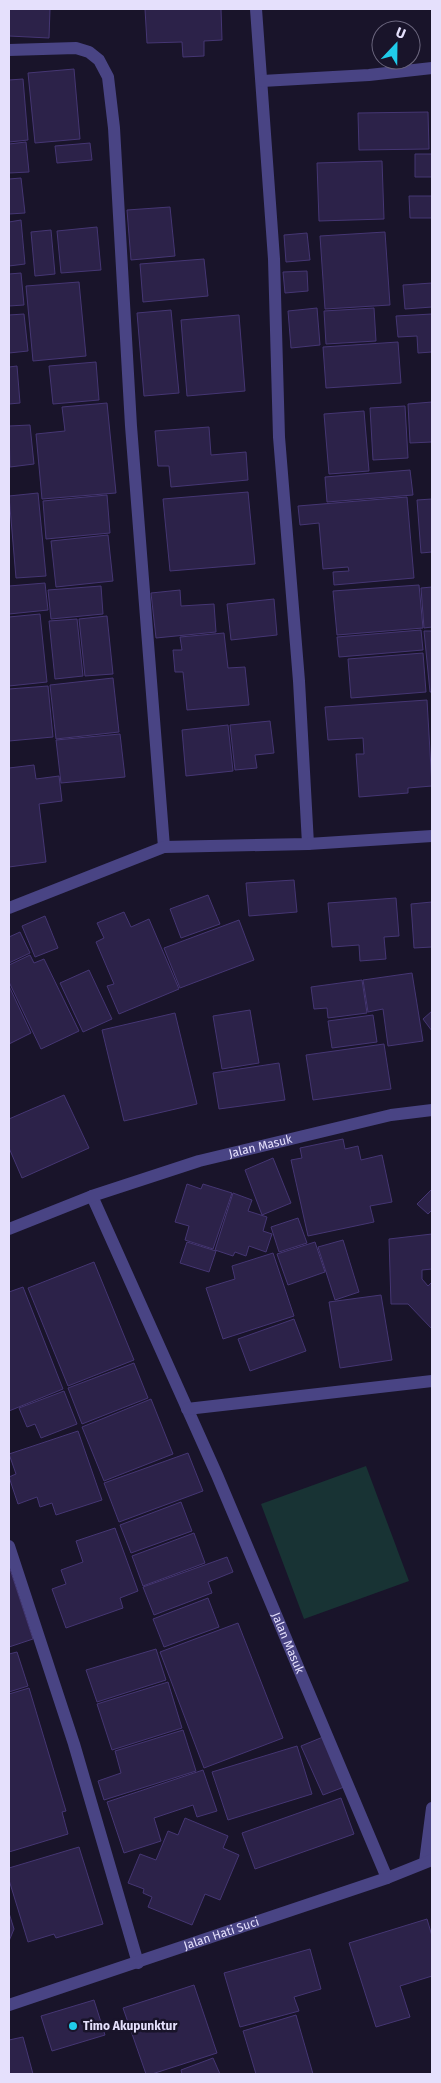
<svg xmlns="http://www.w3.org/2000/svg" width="441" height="2083" viewBox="0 0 441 2083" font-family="'Fira Sans',sans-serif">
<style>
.green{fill:#183334}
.building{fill:#2c2249;stroke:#453673}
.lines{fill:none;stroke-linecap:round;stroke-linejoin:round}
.street{stroke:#494484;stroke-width:12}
.poi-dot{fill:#20cbe9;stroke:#19142a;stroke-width:2}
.labels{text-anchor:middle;stroke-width:5;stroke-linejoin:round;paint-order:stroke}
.street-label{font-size:12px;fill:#e5e0fc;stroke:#19142a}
.poi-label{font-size:12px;font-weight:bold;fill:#e5e0fc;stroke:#19142a;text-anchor:start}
</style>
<rect width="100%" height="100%" fill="#19142a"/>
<path class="green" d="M366,1466L409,1581L304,1619L261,1504Z"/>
<path class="building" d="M9,9H50L49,38L9,36Z
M145,9H221L222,40L204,41V56L183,57L182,42L147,43Z
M74,69L80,139L35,143L28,73Z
M23,79L28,140L9,142V80Z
M428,112L429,149L359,150L358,113Z
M26,142L29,172L9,173V144Z
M90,143L92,160L57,163L55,146Z
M415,154H432V177H415Z
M382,161L384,219L319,221L317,163Z
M21,178L25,213L9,214V179Z
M409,196H432V218H410Z
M170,207L175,256L131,260L127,210Z
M21,220L25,264L9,266V222Z
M97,227L101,270L61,273L57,231Z
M51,230L55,274L35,276L31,232Z
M385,232L390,305L325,309L320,236Z
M307,233L310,260L286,262L284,235Z
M204,259L208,296L143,302L140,264Z
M307,271L308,291L285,293L283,272Z
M21,273L24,305L9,306V274Z
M79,282L86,356L33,361L26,286Z
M432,283V307L405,309L403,285Z
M317,308L320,345L291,348L288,311Z
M374,308L376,341L326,344L324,311Z
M171,310L179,393L144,396L137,313Z
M24,314L28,351L9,353V315Z
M432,314V352L418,353L417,336L398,337L396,316Z
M239,315L245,391L187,396L181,320Z
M398,342L401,383L326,388L323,347Z
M96,362L99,400L53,404L49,366Z
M17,366L20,403L9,404V367Z
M432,402V442L410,443L408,404Z
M107,403L116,493L42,499L36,434L65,431L62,407Z
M405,406L408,458L373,460L370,408Z
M364,411L369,471L329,474L324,414Z
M30,425L34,464L10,467L9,426Z
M209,427L211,455L246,452L248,480L171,487L169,466H158L155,431Z
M410,470L413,495L327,502L325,477Z
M248,492L255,564L170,571L163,499Z
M38,493L46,576L16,578L9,496Z
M107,495L110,533L46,539L43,501Z
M407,497L414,578L334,585L333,572L349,571L348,567L323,569L319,523L300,525L298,506Z
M432,499V552L421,553L417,500Z
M108,535L113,581L56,587L51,541Z
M45,583L48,610L9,614V586Z
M419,585L423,628L337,635L333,591Z
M101,586L103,614L51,619L48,590Z
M432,587V627L424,628L421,588Z
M180,590L181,606L214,604L216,632L156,638L151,593Z
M274,599L277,635L231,640L227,604Z
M40,614L47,682L9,686V617Z
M107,616L113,674L85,676L79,619Z
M77,619L83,676L55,679L49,621Z
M421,630L423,650L339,657L337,637Z
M424,631H432V692H430Z
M224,633L228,668L245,667L249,705L187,710L183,672H175L173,650H182L180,637Z
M423,653L426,692L351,698L348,659Z
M113,678L119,732L56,739L50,685Z
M48,686L53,737L9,741V689Z
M427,700L432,786L408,788V793L359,797L356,754H364L363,738L328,740L325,707Z
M270,721L274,753L255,755L257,768L235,770L230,725Z
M228,725L233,771L186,776L182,730Z
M120,734L125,777L61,783L56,740Z
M34,765L36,779L59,776L62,801L39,804L46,862L9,867V768Z
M294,880L297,912L249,916L246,883Z
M208,895L220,924L181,938L170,909Z
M396,898L399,936L384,937L386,959L360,961L359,945L332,947L328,903Z
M432,902V947L414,948L411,904Z
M124,912L131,927L149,919L179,989L119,1014L107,986L114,984L96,942L104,938L97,923Z
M45,916L58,948L35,957L22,926Z
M239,920L254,960L180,988L164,948Z
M20,932L30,953L9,963V937Z
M30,955L34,963L44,959L79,1031L41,1049L9,982V965Z
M89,970L112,1019L83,1032L60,983Z
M412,973L423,1041L388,1046L383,1009L368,1012L363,980Z
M362,980L367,1013L328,1018L327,1008L314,1009L311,987Z
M9,986L31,1033L9,1044Z
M250,1010L259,1063L222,1069L213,1016Z
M432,1011V1031L423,1019Z
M175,1013L197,1104L124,1121L102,1030Z
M373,1015L377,1042L332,1048L328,1021Z
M384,1044L391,1089L313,1100L306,1055Z
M279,1063L285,1100L219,1109L213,1073Z
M64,1095L89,1148L22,1178L9,1148V1119Z
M343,1139L345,1149L358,1146L361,1160L382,1155L392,1202L370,1206L374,1222L308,1236L291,1160L302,1158L300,1148Z
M273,1158L291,1203L262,1215L245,1170Z
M187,1184L201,1189L203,1184L232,1193L213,1249L185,1240L189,1226L175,1222Z
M432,1189V1210L428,1214L417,1204Z
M233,1193L252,1200L248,1211L267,1217L263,1231L272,1234L266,1252L249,1246L246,1256L235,1252L233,1256L215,1250Z
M298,1218L307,1243L279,1252L271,1227Z
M432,1234V1269L422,1270V1279L428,1286L432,1282V1329L408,1304H391L389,1239Z
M343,1240L359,1292L335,1300L318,1247Z
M187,1242L216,1251L209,1272L180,1263Z
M315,1242L325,1272L288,1285L277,1254Z
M273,1253L294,1316L223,1339L206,1288L235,1279L232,1266Z
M94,1262L134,1360L68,1386L28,1288Z
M23,1287L63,1389L9,1411V1292Z
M381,1295L392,1360L340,1368L329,1302Z
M294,1319L306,1351L250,1371L238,1339Z
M134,1363L148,1398L82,1424L68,1388Z
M64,1391L77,1424L41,1438L35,1424L27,1427L19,1408Z
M151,1399L173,1454L104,1481L82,1427Z
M78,1431L102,1500L56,1515L52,1503L40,1507L37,1497L18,1504L9,1477L16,1474L9,1454Z
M188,1453L203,1491L119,1522L104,1483Z
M181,1502L192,1531L131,1553L120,1525Z
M115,1528L138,1591L120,1598L123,1608L66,1628L52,1589L66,1584L61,1570L83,1562L76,1541Z
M194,1533L205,1563L143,1586L132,1556Z
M227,1557L233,1572L208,1582L212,1593L154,1615L143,1587Z
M9,1566L33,1639L9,1647Z
M208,1598L219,1627L164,1647L153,1619Z
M238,1623L283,1738L204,1768L160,1652Z
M156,1649L166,1680L97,1702L86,1670Z
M17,1652L28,1686L9,1692V1654Z
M168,1682L182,1728L112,1750L97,1704Z
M29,1688L66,1811L62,1812L68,1834L9,1852V1694Z
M183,1730L196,1771L104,1800L98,1781L121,1773L115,1751Z
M323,1737L344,1787L323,1795L301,1746Z
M297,1746L312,1794L228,1820L212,1772Z
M203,1770L217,1811L197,1817L193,1805L154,1818L161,1841L124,1853L107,1802Z
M341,1798L354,1834L255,1869L242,1833Z
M185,1818L228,1836L223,1848L239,1855L220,1900L205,1894L192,1925L148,1907L152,1897L143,1893L144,1889L128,1883L140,1854L156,1860L168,1831L178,1835Z
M79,1847L103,1924L56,1938L54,1934L28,1942L9,1880V1868Z
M9,1913L14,1929L9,1941Z
M427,1919L432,1936V1976L400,1986L410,2017L376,2027L349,1943Z
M310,1949L321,1989L294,1997L299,2011L240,2027L224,1973Z
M194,1985L217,2053L152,2074H146L123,2008Z
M94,2000L105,2035L52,2051L41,2016Z
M296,2015L313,2074H256L243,2031Z
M23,2037L33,2074H9V2040Z
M213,2058L220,2074H182L181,2070Z"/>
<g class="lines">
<g class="street">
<path d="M256,9L274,259L279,437L299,681L308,844"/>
<path d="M9,50L76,48L89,52L99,60L108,77L114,128L131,426L164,847"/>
<path d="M262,81L369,75L432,68"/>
<path d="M9,908L164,847L308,844L432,836"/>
<path id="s1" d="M92,1196L217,1475L387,1878"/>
<path id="s2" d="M9,1229L92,1196L199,1161L391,1115L432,1110"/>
<path d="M187,1409L432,1381"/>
<path d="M9,1546L74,1744L138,1963"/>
<path d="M425,1862L432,1808"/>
<path id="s3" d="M9,2005L387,1878L432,1860"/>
</g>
</g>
<circle class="poi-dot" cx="73" cy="2026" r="5"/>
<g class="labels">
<g class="street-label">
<text dy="4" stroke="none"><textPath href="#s2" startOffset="265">Jalan Masuk</textPath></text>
<text dy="4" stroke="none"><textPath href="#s1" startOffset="488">Jalan Masuk</textPath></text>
<text dy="4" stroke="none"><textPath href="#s3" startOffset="224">Jalan Hati Suci</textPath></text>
</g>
<g class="poi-label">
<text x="83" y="2030">Timo Akupunktur</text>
</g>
</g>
<rect width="441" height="2083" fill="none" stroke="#e5e0fc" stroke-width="20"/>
<g transform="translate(396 45) rotate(22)"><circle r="24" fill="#19142a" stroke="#6b667e"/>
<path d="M0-4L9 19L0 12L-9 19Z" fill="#20cbe9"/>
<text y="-8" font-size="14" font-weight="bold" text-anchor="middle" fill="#e5e0fc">U</text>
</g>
</svg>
